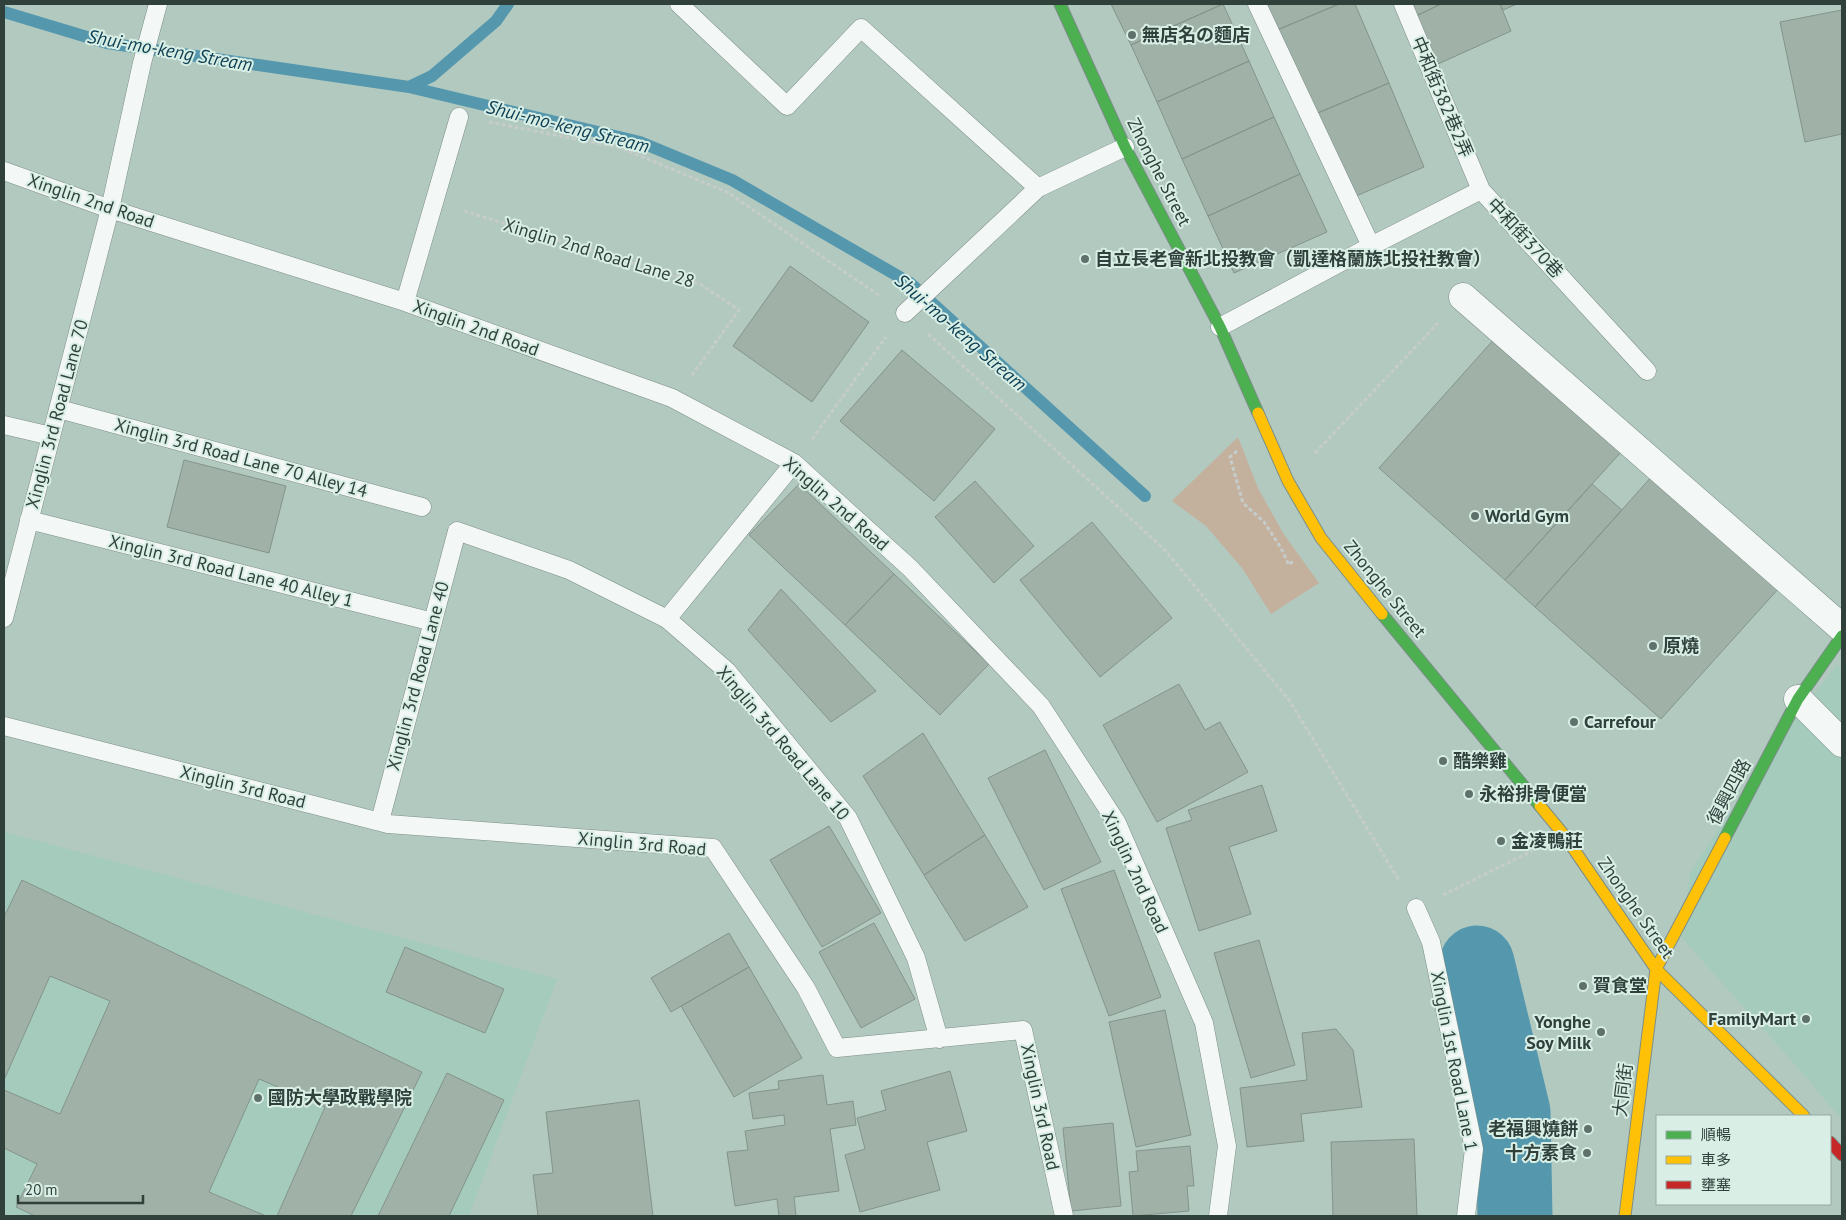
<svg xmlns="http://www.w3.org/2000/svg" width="1846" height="1220" viewBox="0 0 1846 1220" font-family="'PT Sans','Noto Sans TC','Noto Sans JP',sans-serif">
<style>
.built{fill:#a4cbbc}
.green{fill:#c3b19d}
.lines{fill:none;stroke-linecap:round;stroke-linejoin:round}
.stream{stroke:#5598ae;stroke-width:12}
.river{stroke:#5598ae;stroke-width:75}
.building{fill:#a0b1a8;stroke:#84948c}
.lane-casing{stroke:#7c8e87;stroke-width:19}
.street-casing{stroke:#7c8e87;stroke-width:29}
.fast-casing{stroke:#7c8e87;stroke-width:13}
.slow-casing{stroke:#7c8e87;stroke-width:13}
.jam-casing{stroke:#7c8e87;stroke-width:13}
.path{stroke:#c6ccca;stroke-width:3;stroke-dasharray:4 2.5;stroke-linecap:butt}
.lane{stroke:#f3f7f6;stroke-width:18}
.street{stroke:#f3f7f6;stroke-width:28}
.fast{stroke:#4caf50;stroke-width:11}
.slow{stroke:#ffc107;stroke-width:11}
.jam{stroke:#c62828;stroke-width:11}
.poi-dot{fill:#5e716a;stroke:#d9efe6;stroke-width:2}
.labels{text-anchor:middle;stroke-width:4;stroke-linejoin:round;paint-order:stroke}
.poi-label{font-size:18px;font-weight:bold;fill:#30413b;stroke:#d9efe6;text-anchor:start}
.street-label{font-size:18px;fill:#30413b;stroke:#d9efe6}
.water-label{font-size:19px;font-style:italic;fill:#0d3e52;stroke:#d9efe6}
</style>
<rect width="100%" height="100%" fill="#b2c9c0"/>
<path class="built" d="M1837,665L1842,671V1120L1807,1078L1682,938L1690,873L1776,742Z
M4,832L557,979L469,1216H4Z"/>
<path class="green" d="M1238,437L1258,488L1283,533L1319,583L1271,614L1242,568L1206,526L1172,501Z"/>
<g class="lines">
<path class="stream" d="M4,12L107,43L409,87L640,142L732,180L910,283L1145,496
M409,87L432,76L496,21L508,4"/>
<path class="river" d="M1477,963L1513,1112L1515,1216"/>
</g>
<path class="building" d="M1111,4H1223L1131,45Z
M1223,4L1249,61L1157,102L1131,45Z
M1266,4H1339L1277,30Z
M1339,4H1355L1389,83L1313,115L1277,30Z
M1410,4H1441L1416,16Z
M1441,4H1500L1511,31L1438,64L1416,16Z
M1500,4H1517L1503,10Z
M1842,10V134L1805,142L1780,22Z
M1249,61L1274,117L1182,159L1157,102Z
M1389,83L1424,167L1349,199L1313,115Z
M1274,117L1300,174L1208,216L1182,159Z
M1300,174L1327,232L1234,273L1208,216Z
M790,266L869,322L812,402L733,346Z
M1496,337L1623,450L1505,580L1379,468Z
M902,350L995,429L934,501L840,421Z
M184,460L286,486L269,553L167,527Z
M1653,475L1780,587L1661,719L1535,607Z
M975,481L1034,546L994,583L935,517Z
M799,484L894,574L845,625L749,535Z
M1592,484L1622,510L1535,607L1505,580Z
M1092,522L1172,618L1100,677L1020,580Z
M894,574L989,664L940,715L845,625Z
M781,589L876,691L831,722L748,630Z
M1179,684L1205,730L1220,722L1248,772L1157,822L1103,725Z
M923,733L985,835L924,875L863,776Z
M1045,750L1101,862L1044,890L988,778Z
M1262,785L1277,831L1229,847L1251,914L1199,931L1166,828L1192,820L1188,810Z
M829,826L881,913L822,947L770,860Z
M985,835L1028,907L965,941L924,875Z
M1114,870L1161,997L1109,1016L1061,889Z
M22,880L422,1072L351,1216H277L325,1107L259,1079L209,1192L266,1216H35L16,1207L37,1164L4,1148V1090L60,1114L110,1001L50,976L4,1080V917Z
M874,923L915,999L861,1028L819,952Z
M729,933L749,967L671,1012L651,978Z
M1259,940L1295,1065L1251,1078L1214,953Z
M405,947L504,989L485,1033L386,992Z
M749,967L802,1058L734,1097L681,1006Z
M1165,1010L1191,1135L1136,1147L1109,1022Z
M1336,1029L1353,1050L1362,1107L1301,1114L1304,1141L1247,1147L1240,1088L1307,1080L1302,1033Z
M950,1071L967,1131L927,1142L940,1190L860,1212L845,1155L865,1149L857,1118L886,1110L881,1091Z
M447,1073L504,1100L449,1216H378Z
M823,1075L827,1105L853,1101L856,1125L830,1129L839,1191L794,1197L796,1216H779L777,1199L735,1206L727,1152L748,1150L745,1131L785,1125L784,1115L753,1119L749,1093L779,1089L778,1081Z
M639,1100L653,1216H538L533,1175L553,1173L546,1112Z
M1113,1123L1121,1206L1071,1211L1063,1128Z
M1414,1139L1417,1216H1333L1331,1142Z
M1190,1146L1194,1186H1187L1189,1211L1133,1216L1129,1172L1138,1171L1136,1151Z"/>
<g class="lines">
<g class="lane-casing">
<path id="lane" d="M679,4L787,106L861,28L1038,188
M1257,4L1371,246
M1403,4L1481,190
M4,171L110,209L405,302L672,398L794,463L910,568L1041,706L1117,823L1204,1023L1227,1146L1218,1216
M405,302L459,117
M905,313L1038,188L1125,147
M1220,327L1371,246L1481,190L1647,371
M59,409L422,507
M4,425L51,436
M29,520L433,622
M4,618L110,209L142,63L158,4
M667,619L794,463
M4,726L388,824L713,848L806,988L837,1048L1023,1030L1064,1216
M380,821L457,531L569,570L667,619L727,671L848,818L916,958L939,1039
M1416,908L1431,942L1474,1149L1466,1216"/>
</g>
<g class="street-casing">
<path id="street" d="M1463,297L1842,628
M1798,699L1842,743"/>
</g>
<g class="fast-casing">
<path id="fast" d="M1060,4L1125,147L1220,327L1258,413
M1382,614L1540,806
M1725,838L1798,699L1842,636"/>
</g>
<g class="slow-casing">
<path id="slow" d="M1258,413L1288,481L1321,538L1382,614
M1540,806L1564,835L1656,969L1804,1116
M1625,1216L1656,969L1725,838"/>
</g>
<g class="jam-casing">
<path id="jam" d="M1830,1142L1842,1155"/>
</g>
<path class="path" d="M489,122L621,148L727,192L880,296
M464,211L700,284L739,310L692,375
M928,334L1164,549L1289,700L1400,882
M812,439L886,337
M1237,451L1230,457L1243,503L1264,522L1281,548L1289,565L1293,561
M1315,453L1438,323
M1443,895L1532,851"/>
<use href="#lane" class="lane"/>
<use href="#street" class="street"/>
<use href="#fast" class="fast"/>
<use href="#slow" class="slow"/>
<use href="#jam" class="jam"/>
</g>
<g class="poi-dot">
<circle cx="1132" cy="35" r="5"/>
<circle cx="1085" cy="259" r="5"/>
<circle cx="1475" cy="516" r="5"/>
<circle cx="1653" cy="646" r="5"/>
<circle cx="1574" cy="722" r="5"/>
<circle cx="1443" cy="761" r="5"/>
<circle cx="1469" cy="794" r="5"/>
<circle cx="1501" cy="841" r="5"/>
<circle cx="1583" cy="986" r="5"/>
<circle cx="1806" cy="1019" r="5"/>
<circle cx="1601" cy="1032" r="5"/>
<circle cx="258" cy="1098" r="5"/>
<circle cx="1588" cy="1129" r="5"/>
<circle cx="1587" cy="1153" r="5"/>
</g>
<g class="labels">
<g class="poi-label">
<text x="1142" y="41">無店名の麵店</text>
<text x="1095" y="265">自立長老會新北投教會（凱達格蘭族北投社教會）</text>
<text x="1485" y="522">World Gym</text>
<text x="1663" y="652">原燒</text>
<text x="1584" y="728">Carrefour</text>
<text x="1453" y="767">酷樂雞</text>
<text x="1479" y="800">永裕排骨便當</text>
<text x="1511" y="847">金凌鴨莊</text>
<text x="1593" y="992">賀食堂</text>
<text x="1796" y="1025" text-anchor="end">FamilyMart</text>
<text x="1591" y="1028" text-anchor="end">Yonghe<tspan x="1591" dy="21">Soy Milk</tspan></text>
<text x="268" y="1104">國防大學政戰學院</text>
<text x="1578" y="1135" text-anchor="end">老福興燒餅</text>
<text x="1577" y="1159" text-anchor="end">十方素食</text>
</g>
<g class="street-label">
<text transform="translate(1442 97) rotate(67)" y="6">中和街382巷2弄</text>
<text transform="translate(1159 172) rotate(63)" y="6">Zhonghe Street</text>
<text transform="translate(91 201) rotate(19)" y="6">Xinglin 2nd Road</text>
<text transform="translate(1525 238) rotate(47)" y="6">中和街370巷</text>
<text transform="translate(599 253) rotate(17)" y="6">Xinglin 2nd Road Lane 28</text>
<text transform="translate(476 328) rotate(20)" y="6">Xinglin 2nd Road</text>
<text transform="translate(57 414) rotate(-75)" y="6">Xinglin 3rd Road Lane 70</text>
<text transform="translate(241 458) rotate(15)" y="6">Xinglin 3rd Road Lane 70 Alley 14</text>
<text transform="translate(836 504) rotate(41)" y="6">Xinglin 2nd Road</text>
<text transform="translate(231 571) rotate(14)" y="6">Xinglin 3rd Road Lane 40 Alley 1</text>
<text transform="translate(1385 589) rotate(51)" y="6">Zhonghe Street</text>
<text transform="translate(418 676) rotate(-75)" y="6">Xinglin 3rd Road Lane 40</text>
<text transform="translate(783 743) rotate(50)" y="6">Xinglin 3rd Road Lane 10</text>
<text transform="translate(243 787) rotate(14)" y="6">Xinglin 3rd Road</text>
<text transform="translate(1729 792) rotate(-62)" y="6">復興四路</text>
<text transform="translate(642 844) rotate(5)" y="6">Xinglin 3rd Road</text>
<text transform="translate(1135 872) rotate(65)" y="6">Xinglin 2nd Road</text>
<text transform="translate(1636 908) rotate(55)" y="6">Zhonghe Street</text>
<text transform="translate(1454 1061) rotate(79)" y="6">Xinglin 1st Road Lane 1</text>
<text transform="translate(1623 1090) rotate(-83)" y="6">大同街</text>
<text transform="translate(1040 1107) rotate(78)" y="6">Xinglin 3rd Road</text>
</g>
<g class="water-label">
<text transform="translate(170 50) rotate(10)" y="7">Shui-mo-keng Stream</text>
<text transform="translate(568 126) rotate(14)" y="7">Shui-mo-keng Stream</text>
<text transform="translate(961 332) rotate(41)" y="7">Shui-mo-keng Stream</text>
</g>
</g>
<rect width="1846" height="1220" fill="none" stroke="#30413b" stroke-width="10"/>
<rect x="1656" y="1115" width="175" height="90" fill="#d9efe6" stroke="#95a9a2"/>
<rect x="1666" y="1131" width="25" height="8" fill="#4caf50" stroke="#95a9a2"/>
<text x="1701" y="1140" font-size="15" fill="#30413b">順暢</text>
<rect x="1666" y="1156" width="25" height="8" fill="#ffc107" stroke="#95a9a2"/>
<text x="1701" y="1165" font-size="15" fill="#30413b">車多</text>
<rect x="1666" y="1181" width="25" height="8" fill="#c62828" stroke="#95a9a2"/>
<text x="1701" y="1190" font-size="15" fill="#30413b">壅塞</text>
<path d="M18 1195v8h125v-8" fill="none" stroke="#30413b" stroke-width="2.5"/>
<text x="25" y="1195" font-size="15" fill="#30413b" stroke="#d9efe6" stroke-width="4" paint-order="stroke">20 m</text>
</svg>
